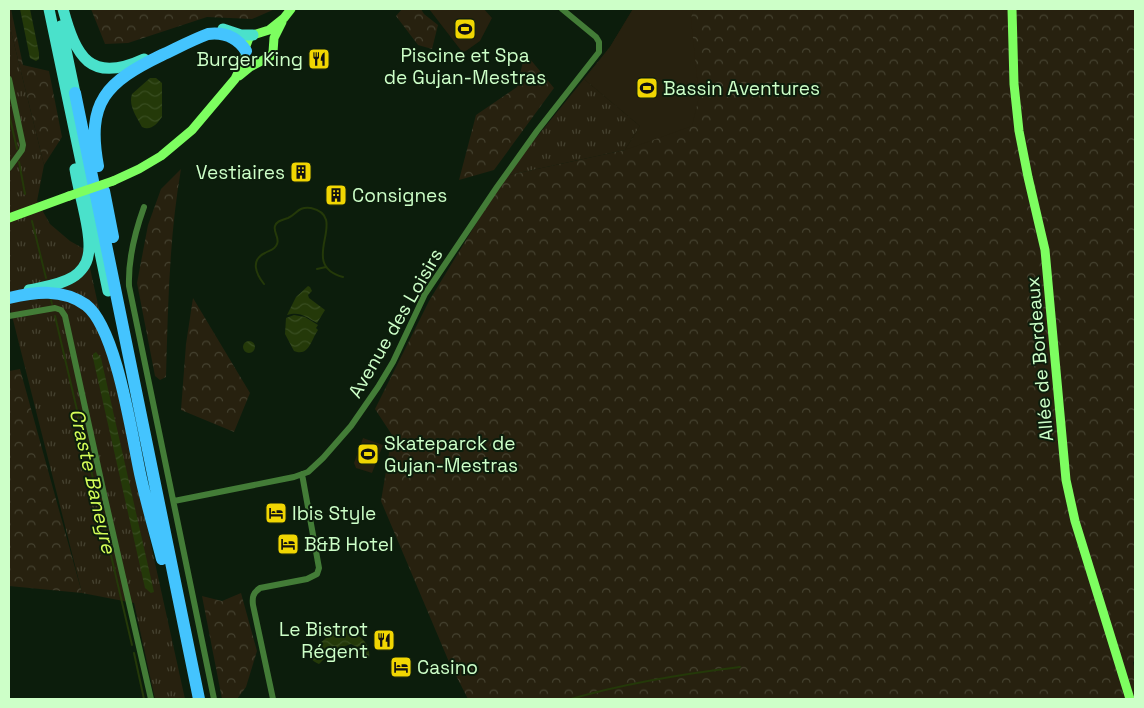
<svg xmlns="http://www.w3.org/2000/svg" width="1144" height="708" viewBox="0 0 1144 708" font-family="'Space Grotesk',sans-serif">
<style>
.grass{fill:url(#grass-tufts)}
.forest{fill:url(#forest-crowns)}
.garden{fill:#27210f}
.water{fill:url(#water-waves)}
.lines{fill:none;stroke-linecap:round;stroke-linejoin:round}
.stream{stroke:#243909;stroke-width:2}
.minor{stroke:#437c37;stroke-width:6}
.secondary{stroke:#7dfe60;stroke-width:9}
.trunk{stroke:#4ae1cb;stroke-width:11}
.motorway{stroke:#44c4fe;stroke-width:12}
.secondary-bridge{stroke:#7dfe60;stroke-width:9}
.labels{text-anchor:middle;stroke-width:4;stroke-linejoin:round;paint-order:stroke}
.poi-label{font-size:19px;fill:#cdffc8;stroke:#0c1d0c;text-anchor:start}
.street-label{font-size:19px;fill:#cdffc8;stroke:#0c1d0c}
.water-label{font-size:20px;font-style:italic;fill:#d4fe57;stroke:#0c1d0c}
</style>
<defs>
<pattern id="grass-tufts" width="24" height="20" patternUnits="userSpaceOnUse" patternTransform="scale(1.25)"><rect width="24" height="20" fill="#27210f"/><path d="M3 7l-1-3M5 7V3M7 7l1-3M15 17l-1-3M17 17v-4M19 17l1-3" fill="none" stroke="#454230"/></pattern>
<pattern id="forest-crowns" width="20" height="18" patternUnits="userSpaceOnUse" patternTransform="scale(1.25)"><rect width="20" height="18" fill="#27210f"/><path d="M2 6a3 3 0 1 1 6 0M12 15a3 3 0 1 1 6 0" fill="none" stroke="#454230"/></pattern>
<pattern id="water-waves" width="16" height="10" patternUnits="userSpaceOnUse" patternTransform="scale(1.25)"><rect width="16" height="10" fill="#243909"/><path d="M0 5q4-4 8 0t8 0" fill="none" stroke="#384d20"/></pattern>
</defs>
<rect width="100%" height="100%" fill="#0c1d0c"/>
<path class="grass" d="M9,23L44,165L37,201L50,224L70,241L86,250L185,699H155L134,603L82,593L9,304Z
M584,79L640,126L625,150L505,176Z"/>
<path class="forest" d="M9,9H11L23,65L49,71L62,137L44,165L9,23Z
M91,9H275L252,19L207,17L128,43L105,44Z
M402,9H421L424,14L438,25L432,49L418,45L396,16Z
M633,9H1135V661L1133,662L1135,671V699H468L449,662L381,501L392,435L375,409L429,301L505,176L625,150L640,126L584,79L610,47Z
M525,53L554,88L494,170L459,180L476,115L517,87Z
M181,169C169,238 168,308 166,377L160,380L155,376L137,283L148,225L161,189Z
M193,298L250,393L234,432L181,410L186,344Z
M20,369L82,593L9,586V371Z
M241,593L257,651L246,687L237,699H222L202,596L222,601Z"/>
<path class="garden" d="M429,9H484L492,18L480,41L463,53Z
M633,9H693L691,19L699,97L692,126L625,150L640,126L584,79L610,47Z
M363,438L383,445L372,473L356,468L354,463Z"/>
<path class="water" d="M20,9H30L39,53V59L36,61L30,58Z
M150,78H156L162,83V117C157,124 151,131 142,127C137,117 128,106 132,94Z
M308,286L310,287L312,291L308,295L309,298L325,310L317,323C306,317 300,311 287,315L296,297Z
M294,315L305,317L318,325L316,328L318,330C311,340 309,357 294,351L285,334L286,318Z
M243 347a6 6 0 1 1 12 0a6 6 0 1 1-12 0Z
M96,352L101,358L154,592L151,593L145,588L93,358V354Z
M337,627C351,630 372,639 369,658L366,659L355,646L351,644L332,651L319,664C299,656 320,644 326,638C330,633 331,629 337,627Z"/>
<g class="lines">
<path class="stream" d="M9,114L17,149
M19,162L25,194
M32,221L46,278
M317,269L326,267
M264,284C256,274 250,260 265,253C270,250 275,250 277,244C280,238 273,232 275,226C277,220 283,220 288,218C297,214 298,206 311,208C351,217 296,264 343,277
M51,300L52,304
M55,316L132,645
M134,653L144,699
M571,699C626,683 682,674 740,667L725,669"/>
<path class="minor" d="M9,79L23,145L22,150L9,168
M144,207C135,232 128,259 129,286L214,699
M9,316L55,308L61,310L65,316L104,494L151,699
M174,501L294,477L308,472L323,458L351,426L378,387L393,362L425,294L497,187L537,131L599,52V42L596,37L562,9
M273,699L253,605C252,597 253,593 260,588L307,579L317,574L319,568L302,474"/>
<path class="secondary" d="M1012,9L1014,84L1019,131L1028,177L1045,250L1066,480L1075,521L1130,699
M239,76L250,67L271,56L273,52L274,38L282,22
M113,181L139,169L161,156L192,130L235,79L245,58L246,46L249,38L253,35L269,30L284,18L291,9
M9,218L69,196"/>
<path class="trunk" d="M49,9L108,291
M63,9C76,57 90,84 144,59
M61,26L75,93
M223,29L241,35H253
M29,290C43,287 60,285 73,277C80,273 87,264 88,256C93,236 78,191 75,169"/>
<path class="motorway" d="M75,93L199,699
M98,166C86,102 106,82 162,55C177,48 192,40 208,34C224,32 237,37 246,51
M104,191L113,237
M9,298C35,292 62,288 86,305C117,329 132,438 141,478C147,505 155,532 162,559"/>
<path class="secondary-bridge" d="M69,196L113,181"/>
</g>
<defs>
<g id="stadium-square" transform="scale(1.125)"><rect x="-9" y="-9" width="18" height="18" rx="4" fill="#f1d602" stroke="#0c1d0c"/><path d="M0-5a6.5 5 0 1 0 0 10a6.5 5 0 1 0 0-10ZM-3.5-1.8h7v3.6h-7Z" fill="#111"/></g>
<g id="restaurant-square" transform="scale(1.125)"><rect x="-9" y="-9" width="18" height="18" rx="4" fill="#f1d602" stroke="#0c1d0c"/><path d="M-5-6h1v4h1v-4h1v4h1v-4h1v5L-1.5 .5V6h-2V.5L-5-1ZM5-6V6H3V1.5H1.5Q1.5-4 5-6Z" fill="#111"/></g>
<g id="building-square" transform="scale(1.125)"><rect x="-9" y="-9" width="18" height="18" rx="4" fill="#f1d602" stroke="#0c1d0c"/><path d="M-4-6H4V6H1V3H-1V6H-4ZM-2.5-4.3h1.7v1.8h-1.7ZM.8-4.3h1.7v1.8H.8ZM-2.5-1h1.7V.8h-1.7ZM.8-1h1.7V.8H.8Z" fill="#111"/></g>
<g id="hotel-square" transform="scale(1.125)"><rect x="-9" y="-9" width="18" height="18" rx="4" fill="#f1d602" stroke="#0c1d0c"/><path d="M-6-4.5h1.5V1H6V5H4.5V3h-9V5H-6ZM-4 0a1.8 1.8 0 1 1 3.6 0ZM.5 0V-2.5h3Q6-2.5 6 0Z" fill="#111"/></g>
</defs>
<g fill-rule="evenodd">
<use href="#stadium-square" x="465" y="29"/>
<use href="#restaurant-square" x="319" y="59"/>
<use href="#stadium-square" x="647" y="88"/>
<use href="#building-square" x="301" y="172"/>
<use href="#building-square" x="336" y="195"/>
<use href="#stadium-square" x="368" y="454"/>
<use href="#hotel-square" x="276" y="513"/>
<use href="#hotel-square" x="288" y="544"/>
<use href="#restaurant-square" x="384" y="640"/>
<use href="#hotel-square" x="401" y="667"/>
</g>
<g class="labels">
<g class="poi-label">
<text x="465" y="62" text-anchor="middle">Piscine et Spa<tspan x="465" dy="22">de Gujan-Mestras</tspan></text>
<text x="303" y="66" text-anchor="end">Burger King</text>
<text x="663" y="95">Bassin Aventures</text>
<text x="285" y="179" text-anchor="end">Vestiaires</text>
<text x="352" y="202">Consignes</text>
<text x="384" y="450">Skateparck de<tspan x="384" dy="22">Gujan-Mestras</tspan></text>
<text x="292" y="520">Ibis Style</text>
<text x="304" y="551">B&amp;B Hotel</text>
<text x="368" y="636" text-anchor="end">Le Bistrot<tspan x="368" dy="22">Régent</tspan></text>
<text x="417" y="674">Casino</text>
</g>
<g class="street-label">
<text transform="translate(395 323) rotate(-60)" y="7">Avenue des Loisirs</text>
<text transform="translate(1039 359) rotate(-95)" y="7">Allée de Bordeaux</text>
</g>
<g class="water-label">
<text transform="translate(93 481) rotate(77)" y="7">Craste Baneyre</text>
</g>
</g>
<rect width="1144" height="708" fill="none" stroke="#cdffc8" stroke-width="20"/>
</svg>
